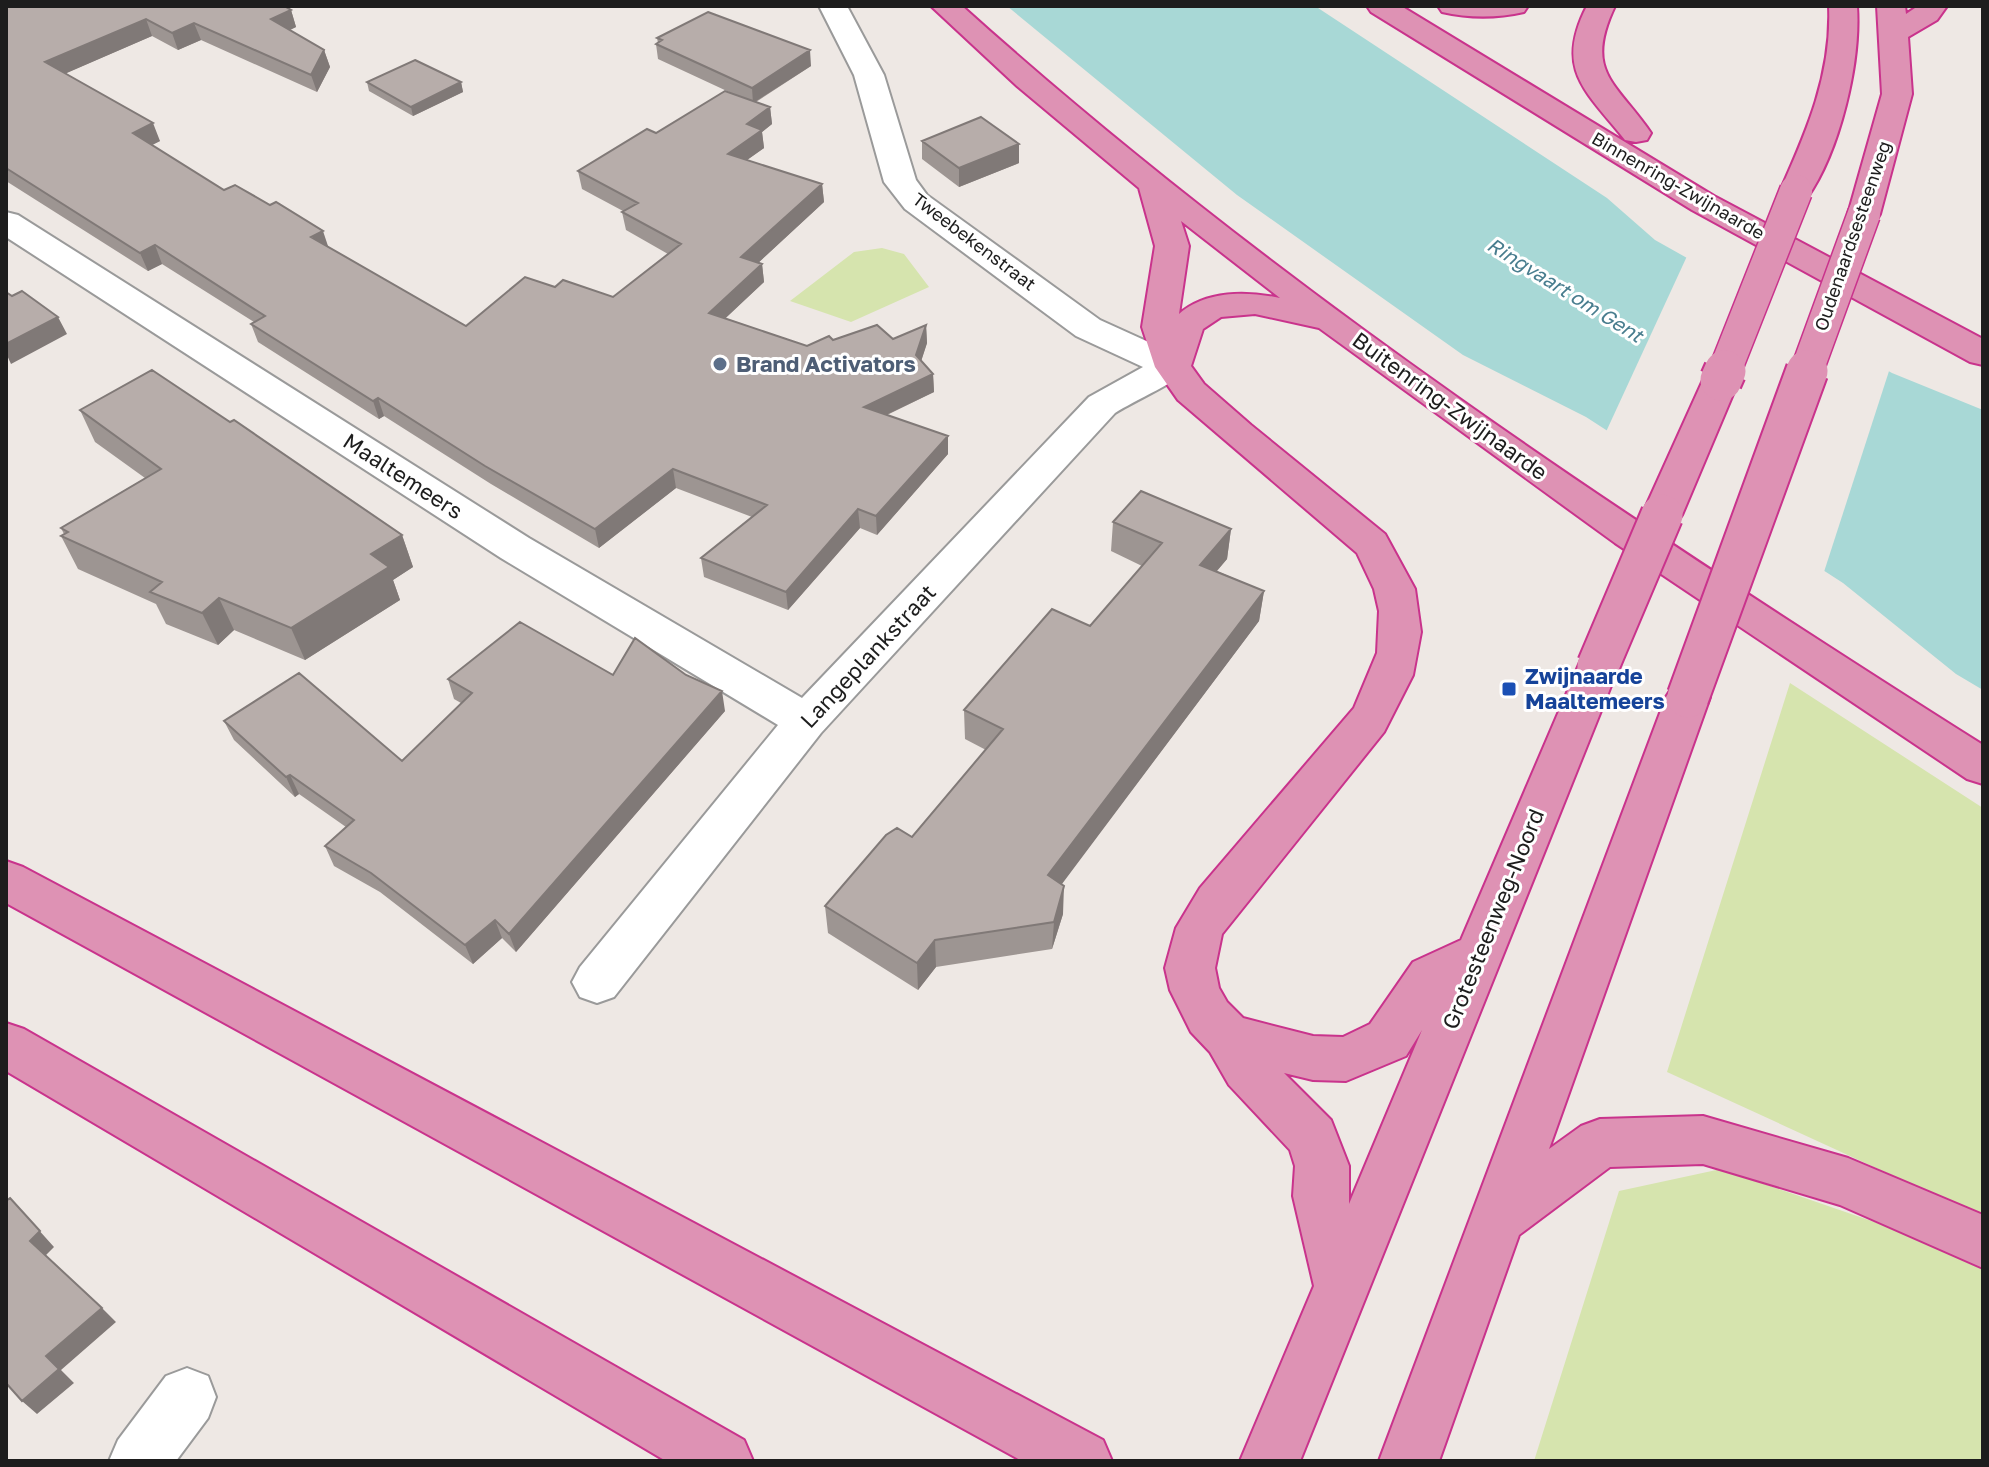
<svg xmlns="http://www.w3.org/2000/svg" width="1989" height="1467" viewBox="0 0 1989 1467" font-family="'Golos Text',sans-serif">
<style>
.grass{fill:#d6e4ae}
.water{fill:#a8d8d6}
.pier{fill:#eee8e4}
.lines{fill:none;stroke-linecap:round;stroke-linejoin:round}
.minor-casing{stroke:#9a9a9a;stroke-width:4}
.highway-casing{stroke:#c9338c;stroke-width:4}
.minor{fill:#fff;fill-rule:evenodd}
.highway{fill:#de92b4;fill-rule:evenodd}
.highway-bridge-far1-casing{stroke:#c9338c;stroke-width:35;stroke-linecap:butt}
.highway-bridge-casing{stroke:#c9338c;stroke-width:45;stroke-linecap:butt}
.highway-bridge-far1{stroke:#de92b4;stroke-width:32}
.highway-bridge{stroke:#de92b4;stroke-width:41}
.wall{fill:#9d9592}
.shaded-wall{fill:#807977}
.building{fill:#b7adaa;stroke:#807977;stroke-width:2}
.service-dot{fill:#5c6f8a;stroke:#fff;stroke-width:3}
.transit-dot{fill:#1a4fb4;stroke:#fff;stroke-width:3}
.labels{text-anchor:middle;stroke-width:6;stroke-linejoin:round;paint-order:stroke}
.far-street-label{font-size:18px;fill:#1d1d1d;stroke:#fff}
.far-water-label{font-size:20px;font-style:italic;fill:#487d8e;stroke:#fff}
.service-label{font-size:22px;font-weight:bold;fill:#4e5e75;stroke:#fff;text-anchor:start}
.street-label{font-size:22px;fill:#1d1d1d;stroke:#fff}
.transit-label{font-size:22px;font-weight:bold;fill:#164399;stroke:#fff;text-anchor:start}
</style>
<rect width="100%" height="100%" fill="#eee8e4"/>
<path class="grass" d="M882,248L904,254L929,287L851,322L790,301L854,252Z
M1790,683L1983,808V1217L1667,1072Z
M1721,1169L1915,1236L1983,1270V1461H1534L1619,1191Z"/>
<path class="water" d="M1007,6H1315L1607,198L1655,240L1892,373L1983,410V690L1956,674L1843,583L1586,417L1463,355L1237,195Z"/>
<path class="pier" d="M1688,254L1890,368L1823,575L1605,434Z"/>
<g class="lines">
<g class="minor-casing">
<path id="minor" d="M819,6H847L884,75L916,180L927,195L1100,320L1186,359L1191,367C1183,379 1132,402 1115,413L821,733L614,997L597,1003L580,997L572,982L580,967L778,725L501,558L6,237V212L18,215L529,538L802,698L1089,397L1143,367L1076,336L905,209L884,182L854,75Z
M187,1368L208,1376L216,1397L208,1418L176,1461H109L118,1440L166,1376Z"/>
</g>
<g class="highway-casing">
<path id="highway" d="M931,6H962C1274,287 1629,521 1983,745V784L1967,779L1615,543L1319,328L1255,314L1221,317L1203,329L1191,366L1204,384L1251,425L1385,534L1415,589L1421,632L1413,675L1384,732L1222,934L1215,968L1219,988L1227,1002L1243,1018L1313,1036L1343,1037L1370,1024L1413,962L1461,940L1583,655L1598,650L1613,655L1619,666L1300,1461H1240L1314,1286L1293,1196L1295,1166L1290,1150L1229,1085L1210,1052L1191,1032L1170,990L1165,968L1176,928L1200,888L1354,708L1377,653L1379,611L1374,589L1357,553L1178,400L1155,367L1142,327L1155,246L1139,188L1017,86ZM1181,221L1280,298C1247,291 1206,290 1179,314L1189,246ZM1422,1030L1349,1204V1166L1331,1120L1284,1073L1313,1080L1346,1081L1406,1056Z
M1367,6H1401L1714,196L1983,339V365L1970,362L1692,210L1371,12Z
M1438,6H1528L1524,12C1498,18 1468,18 1442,12Z
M1587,6H1615C1583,73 1617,83 1651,133L1647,140L1636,142L1625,140C1586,91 1554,70 1587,6Z
M1829,6H1857C1861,62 1840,151 1807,198L1796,201L1785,198L1780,191C1807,131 1832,73 1829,6Z
M1877,6H1905L1906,14L1918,6H1947L1937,20L1908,37L1912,94L1880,214L1876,221L1864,224L1852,221L1848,214L1882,94Z
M1721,369L1734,372L1739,380L1682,515L1676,524L1662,528L1648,524L1642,515L1703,380L1708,372Z
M1688,681L1703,686L1710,697L1549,1149L1581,1126L1600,1119L1703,1116L1848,1158L1983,1215V1268L1840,1205L1703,1164L1610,1167L1519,1235L1439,1461H1379L1666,697L1673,686Z
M6,861L23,867L1103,1440L1112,1461H1022L6,903Z
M6,1023L24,1029L744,1440L753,1461H666L6,1071Z"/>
</g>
<use href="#minor" class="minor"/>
<use href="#highway" class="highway"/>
<g class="highway-bridge-far1-casing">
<path id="highway-bridge-far1" d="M1724,373L1796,191
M1806,373L1864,214"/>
</g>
<g class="highway-bridge-casing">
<path id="highway-bridge" d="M1721,380L1725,371
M1598,666L1662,515
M1688,697L1807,371"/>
</g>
<use href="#highway-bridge-far1" class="highway-bridge-far1"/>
<use href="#highway-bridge" class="highway-bridge"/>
</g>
<path class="wall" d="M6,6L291,10L296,27L290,30L324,50L330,67L317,92L201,40L178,50L152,36L66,73L160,141L152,145L224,190L329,247L466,326L555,287L613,297L668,254L626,230L622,212L623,211L582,189L578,171L656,133L729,92L658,59L656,44L658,43L657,38L811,66L756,102L770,107L772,124L762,132L764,148L747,160L822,184L824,202L758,263L762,264L764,282L725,318L807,346L833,340L893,339L926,325L927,343L921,361L933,374L934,392L887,415L948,454L877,535L860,528L788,610L704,577L701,558L752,517L676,488L599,548L491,484L384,416L379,419L258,342L251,324L254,322L162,264L148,271L6,181Z
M367,82H461L463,92L413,116L369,91Z
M922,141L1019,144V163L959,187L922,159Z
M80,410L402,535L413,567L393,580L400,600L305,660L234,630L218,645L166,624L156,604L78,569L61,536L64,534L61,528L145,478L95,442Z
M1113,522L1231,529L1227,559L1217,571L1264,591L1259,621L1061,884L1063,914L1052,949L936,967L918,990L828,933L825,906L912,837L986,750L965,739L964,710L1090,626L1142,566L1111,551Z
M613,675L725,711L516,952L502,938L473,964L380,892L334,866L325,846L346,827L299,794L295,797L234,740L224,721L402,761L461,703L454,699L448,679Z"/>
<path class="shaded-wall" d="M291,10L296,27L277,36L271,19Z
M146,19L152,36L53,79L45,62Z
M194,23L201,40L178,50L172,33Z
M324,50L330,67L317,92L311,75Z
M810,50L811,66L753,103L752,88Z
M461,82L463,92L413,116L411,107Z
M770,107L772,124L762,132L764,148L730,172L728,154L747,124Z
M153,123L160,141L140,151L133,133Z
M1019,144V163L959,187V168Z
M822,184L824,202L744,276L741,257Z
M323,231L329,249L311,237Z
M155,245L162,264L148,271L140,253Z
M762,264L764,282L712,331L709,313Z
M58,317L67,334L11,364L6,353V344Z
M926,325L927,343L917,374L916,355Z
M933,374L934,392L865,425L864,407Z
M378,398L384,416L379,419L373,401Z
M948,436V454L877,535L876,516Z
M673,469L676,488L599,548L595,529Z
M858,509L860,528L788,610L786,592Z
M1231,529L1227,559L1197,594L1200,565Z
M402,535L413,567L393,580L400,600L305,660L291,628L371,554Z
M1264,591L1259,621L1047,904L1048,875Z
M219,598L234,630L218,645L202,613Z
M722,691L725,711L516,952L509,934Z
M290,775L299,794L295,797L286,777Z
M1064,886L1063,914L1052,949L1054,922Z
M495,920L502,938L473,964L465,945Z
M935,940L936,967L918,990L917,963Z
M10,1198L54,1247L45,1256L30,1241Z
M102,1308L116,1322L61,1370L74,1383L37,1414L22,1401L46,1356Z"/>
<path class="building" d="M6,6H284L291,10L271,19L324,50L311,75L194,23L172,33L146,19L45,62L153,123L133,133L224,190L235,185L270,205L276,202L323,231L311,237L466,326L525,277L555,287L563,280L613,297L681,244L622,212L638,203L578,171L647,129L656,133L725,91L770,107L747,124L762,130L728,154L822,184L741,257L762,264L709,313L807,346L829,336L833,340L877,325L893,339L926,325L916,355L933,374L864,407L948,436L876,516L858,509L786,592L701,558L767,505L673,469L595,529L485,466L378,398L373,401L251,324L265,316L155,245L140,253L6,168Z
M708,12L810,50L752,88L656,44L662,40L657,38Z
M415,60L461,82L411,107L367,82Z
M981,117L1019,144L959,168L922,141Z
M22,291L58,317L6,344V292L12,296Z
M152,370L230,422L234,420L402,535L371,554L389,567L291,628L219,598L202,613L150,592L162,582L61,536L68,532L61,528L161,469L80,410Z
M1141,491L1231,529L1200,565L1264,591L1048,875L1064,886L1054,922L935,940L917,963L825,906L886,835L897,828L912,837L1003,729L964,710L1052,609L1090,626L1162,543L1113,522Z
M520,622L613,675L635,638L686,675L722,691L509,934L495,920L465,945L371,873L325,846L354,820L290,775L286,777L224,721L299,673L402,761L472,693L448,679Z
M10,1198L40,1231L30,1241L102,1308L46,1356L59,1369L22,1401L6,1383V1201Z"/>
<circle class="service-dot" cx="720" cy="364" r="8"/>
<rect class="transit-dot" x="1501" y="681" width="16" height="16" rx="4"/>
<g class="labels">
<g class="far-street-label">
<text transform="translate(1678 186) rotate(30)" y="6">Binnenring-Zwijnaarde</text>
<text transform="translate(1853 236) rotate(-71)" y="6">Oudenaardsesteenweg</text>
<text transform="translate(974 242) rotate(37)" y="6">Tweebekenstraat</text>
</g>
<g class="far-water-label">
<text transform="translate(1565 290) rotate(32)" y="7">Ringvaart om Gent</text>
</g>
<g class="service-label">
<text x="736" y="372">Brand Activators</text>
</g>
<g class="street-label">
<text transform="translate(1450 406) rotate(36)" y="8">Buitenring-Zwijnaarde</text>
<text transform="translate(403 476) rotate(33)" y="8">Maaltemeers</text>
<text transform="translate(868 656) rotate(-47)" y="8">Langeplankstraat</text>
<text transform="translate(1493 919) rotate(-68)" y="8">Grotesteenweg-Noord</text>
</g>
<g class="transit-label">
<text x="1525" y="684">Zwijnaarde<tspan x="1525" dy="25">Maaltemeers</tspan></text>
</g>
</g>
<rect width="1989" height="1467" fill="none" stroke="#1d1d1d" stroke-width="16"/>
</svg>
